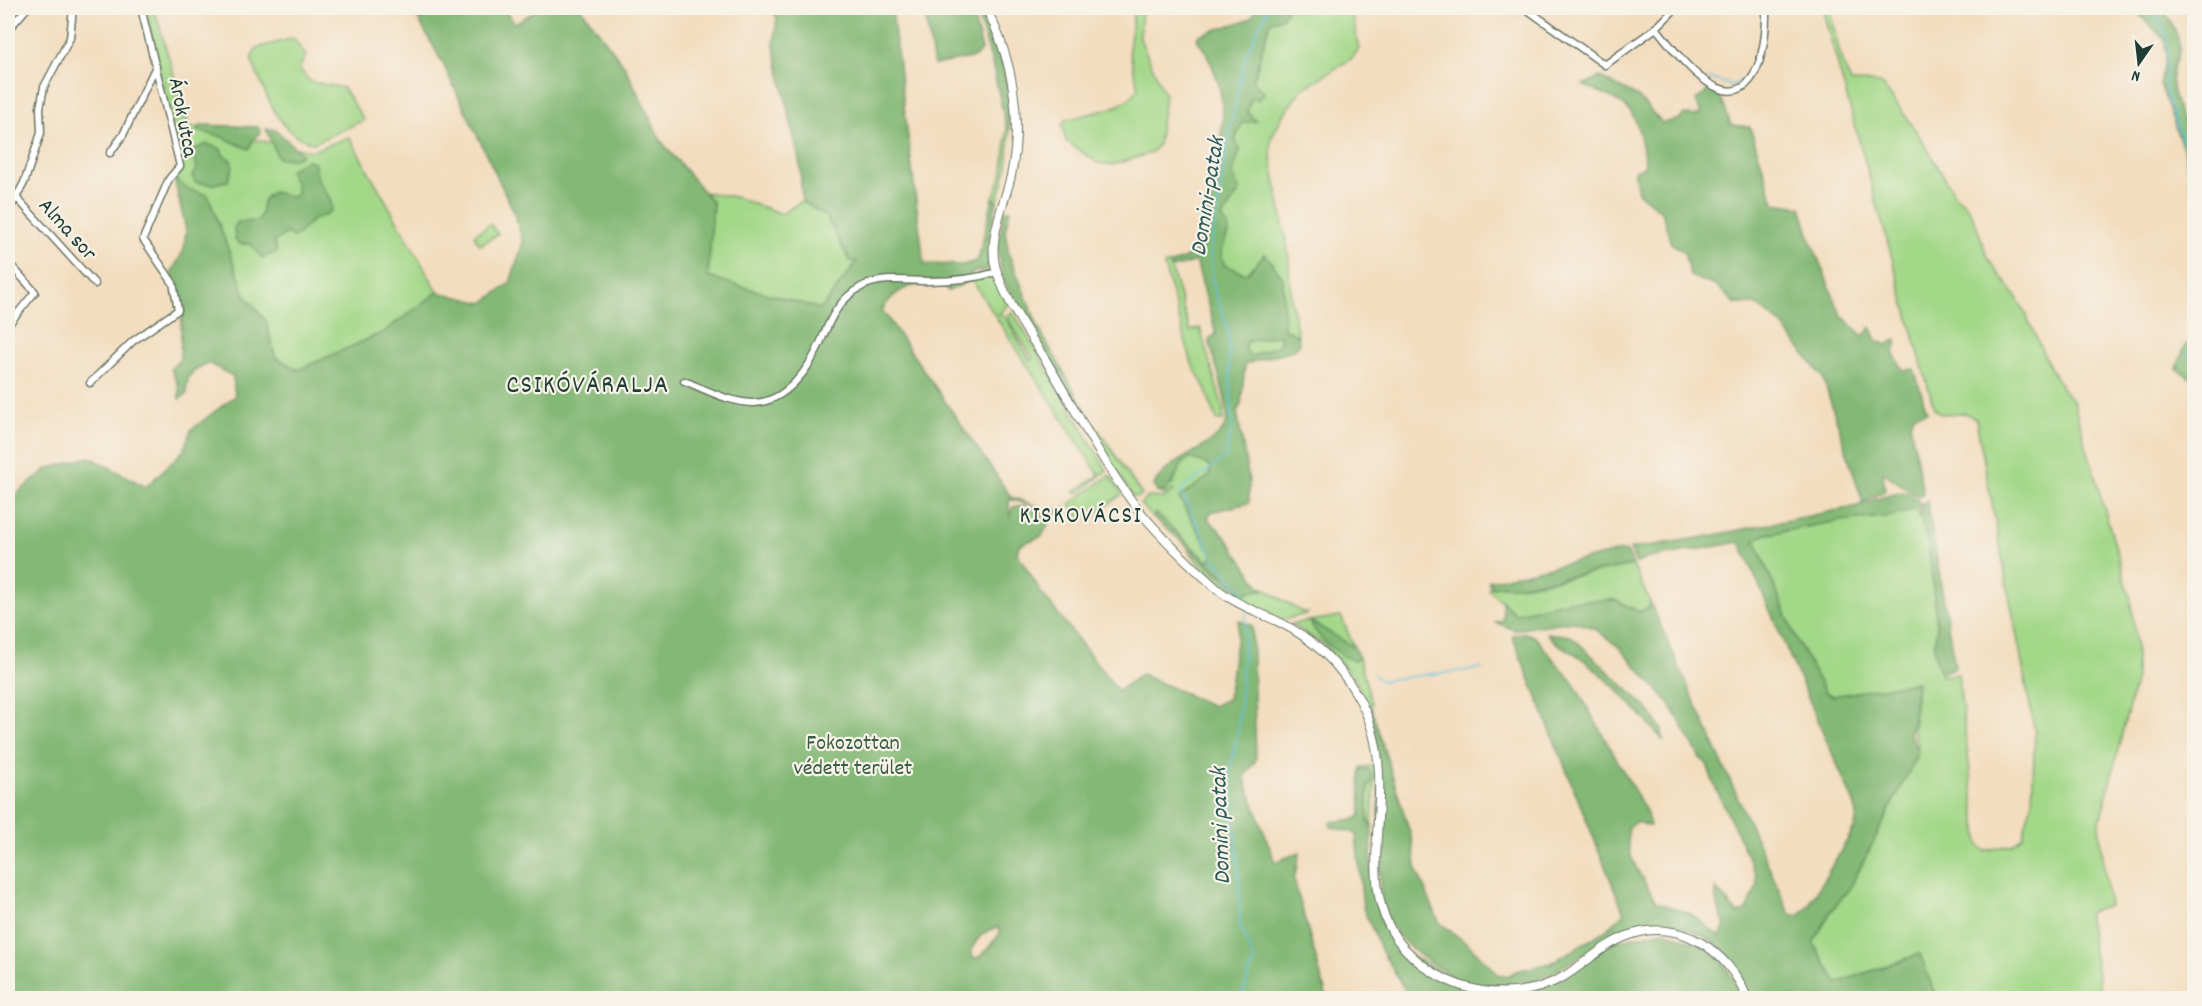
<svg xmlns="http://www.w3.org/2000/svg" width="2202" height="1006" viewBox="0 0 2202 1006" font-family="Dekko,sans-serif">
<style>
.green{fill:#a4d889;stroke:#628a5e;stroke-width:1.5}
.forest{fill:#83b875;stroke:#517a54;stroke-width:1.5;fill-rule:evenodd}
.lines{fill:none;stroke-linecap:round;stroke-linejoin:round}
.stream{stroke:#63c4e1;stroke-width:1.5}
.minor-casing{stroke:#697565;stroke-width:9}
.major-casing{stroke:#697565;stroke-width:10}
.minor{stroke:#fff;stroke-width:6}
.major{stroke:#fff;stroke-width:8}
.labels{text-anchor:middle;stroke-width:4.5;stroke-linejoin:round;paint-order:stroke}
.street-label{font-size:22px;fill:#1f3d34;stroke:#f7f3e8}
.park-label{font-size:22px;fill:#3a5c45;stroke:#f7f3e8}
.water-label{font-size:24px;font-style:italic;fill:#2d5857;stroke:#f7f3e8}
.neighbourhood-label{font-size:24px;letter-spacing:1.5px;fill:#1f3d34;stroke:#f7f3e8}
.quarter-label{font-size:26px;letter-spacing:1.5px;fill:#1f3d34;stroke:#f7f3e8}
</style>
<rect width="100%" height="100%" fill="#f7f3e8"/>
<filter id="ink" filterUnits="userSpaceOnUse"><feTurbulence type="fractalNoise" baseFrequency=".0167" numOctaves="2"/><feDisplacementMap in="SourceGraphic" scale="12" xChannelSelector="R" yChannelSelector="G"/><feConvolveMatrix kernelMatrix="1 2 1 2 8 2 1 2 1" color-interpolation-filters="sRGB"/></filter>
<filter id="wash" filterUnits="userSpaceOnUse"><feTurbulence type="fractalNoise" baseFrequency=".008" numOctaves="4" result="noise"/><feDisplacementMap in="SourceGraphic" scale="24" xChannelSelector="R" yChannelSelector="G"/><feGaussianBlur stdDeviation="1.35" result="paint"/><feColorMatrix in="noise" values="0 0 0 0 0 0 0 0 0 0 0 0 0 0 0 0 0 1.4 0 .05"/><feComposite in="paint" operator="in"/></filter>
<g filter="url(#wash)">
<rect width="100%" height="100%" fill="#f3ddbf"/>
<path class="green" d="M146,8H154L189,126L312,151L349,137L438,292L382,333L298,370L275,357L266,321L246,297L208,195L187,189L174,178L180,166Z
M1134,8H1142L1140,39L1165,95L1158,145L1151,153L1112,165L1098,163L1066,141L1062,125L1066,120C1090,112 1126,111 1138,88L1129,50Z
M1287,8H1351L1359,49L1351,59L1301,90L1283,115L1271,139V157L1288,251L1291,299L1298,336L1284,329L1283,278L1265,254L1246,274L1224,265L1221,253L1229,230L1222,217L1229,209L1232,174L1240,150L1235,140L1251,99L1253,82L1270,22L1283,17Z
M1822,8H1829L1842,62L1851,82C1861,84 1874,80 1882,84L1917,132L1955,195C1977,210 1978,237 1989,259C1997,274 2010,286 2018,300C2038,334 2046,372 2073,401L2130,597L2136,643V678L2099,826L2109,906L2087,913L2102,998H1936L1920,954L1837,983L1813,943L1830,913L1851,886L1917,755L1918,746L1913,730L1917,683L1833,696L1825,692L1796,638L1755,540L1766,534L1850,519L1875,518L1917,508C1931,544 1934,585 1937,623C1938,642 1932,655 1942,673L1940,676L1958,674L1979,845L1985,851L2013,844L2022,837L2032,803L2035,732L1976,419L1965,413L1940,414L1934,408Z
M293,38L306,56L299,69L311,82L343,88L364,120L314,143C276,136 265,89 251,59L257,48Z
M1010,127L1007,169L997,202L993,198L1003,172L1007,129Z
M704,192L734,197L782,214L802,201L826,217L850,261H858L821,309L708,277L713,203Z
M490,224L498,234L480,245L474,235Z
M1170,264L1190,331L1200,328L1223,408V420H1217L1204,386L1192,364L1164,265Z
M989,272L995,276L1008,305L999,314L1004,315L1030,360L1033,358L1010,322L1009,314L1013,312L1107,470L1079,493L1074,492L1099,475L973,282L969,281L970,278Z
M1282,335L1279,345L1250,357L1244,346L1248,341Z
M1087,413L1142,495L1137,498L1132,496L1083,415Z
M1187,458H1196L1211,467L1209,476L1179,498L1212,554L1210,561L1206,560L1155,514L1154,518L1140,504L1148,497L1163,498L1173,493V490L1164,495L1157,492L1173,484L1181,463Z
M1110,475L1122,494L1093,516L1090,513L1082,520L1070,504Z
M1187,548L1236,589L1244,593L1265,589L1302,612L1308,613L1284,620C1239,599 1217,590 1187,548Z
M1633,565L1650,602L1648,608L1639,612L1616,600L1568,601L1515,614L1488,589C1499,583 1514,587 1528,585C1563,579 1598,571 1633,565Z
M1341,616L1354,647L1311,625L1354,661L1359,658L1372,704H1365L1355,676H1353L1323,644L1291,624Z
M1372,766L1375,769L1372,827C1365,816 1365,788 1372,778L1371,772L1367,769L1360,773L1361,767Z"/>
<path class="forest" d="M412,8H503L515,23L541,8H581L625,67L661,141L713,203L708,277L821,309L857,262L850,261L826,217L802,201L800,165L774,45L777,17L770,8H971L982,49L975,57L934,65L924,9L892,11L924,264L964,265L978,260L993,198L997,202L987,250L991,266L989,269L971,273L969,281L948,291L942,284C916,282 896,287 882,310L1011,497L1043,508L1009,499L1010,518L1013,507C1033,501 1038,521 1066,507L1052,517L1042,536L1019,545L1017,553L1041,592L1118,691L1141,674L1213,706L1228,699L1239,620L1252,626L1256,760L1244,777L1275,862L1300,852L1294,880L1327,998H8V501L47,469L90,457L146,487L184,450L191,430L235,396L233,376L208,363C192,370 185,376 187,394L179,399V387L171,369L180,359L182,309L171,273L184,250L186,230L174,178L187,189L208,195L246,297L266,321L275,357L298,370L382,333L438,292L483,303L510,283L523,243L514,212L443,64ZM998,927L1001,932L981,957L973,958L971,950C978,937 983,931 998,927Z
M976,8H980C1001,45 1009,85 1010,127L1007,129L991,59Z
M1256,8H1287L1283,17L1270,22L1253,81L1264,93L1259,99H1251L1247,111L1256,121L1242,123L1235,140L1240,150L1232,174L1240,191L1222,217L1229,230L1221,253L1224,265L1246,274L1265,254L1283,278L1284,329L1298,336L1299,344L1295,349L1245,364L1241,405L1237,411L1249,481V503L1211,512L1208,519L1225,536L1259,585L1265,589L1244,593L1154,518L1156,513L1206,560H1210L1212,554L1179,498L1209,476L1211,467C1175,445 1185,474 1164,492H1157L1154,485C1166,457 1228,445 1227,417C1227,397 1214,361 1209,339L1216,334L1196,261L1172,268L1170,264C1181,260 1190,258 1197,247C1206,232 1223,132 1223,112C1222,87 1212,59 1197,39L1199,35L1247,20L1252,17ZM1281,335L1279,345L1250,357L1244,346L1248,341Z
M2133,8H2162C2170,18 2181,38 2179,51C2178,59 2173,66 2172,74C2169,93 2183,126 2194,141V202L2185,154L2160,84L2166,55L2165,40Z
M1600,77L1638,97L1662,123L1680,119L1684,114L1694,116L1701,114L1696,100L1710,89L1720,95L1731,125L1750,127L1774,203L1801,207L1811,241L1841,315L1863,336L1871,327L1877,340L1887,345L1897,339L1894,354L1903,370L1914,369L1927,412L1915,414L1910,423L1923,494L1917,496L1883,472L1885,490L1863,503L1865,505C1873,498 1897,493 1907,492L1922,504L1927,501L1955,667L1942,673L1937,664L1934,648L1937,627L1928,541L1919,514L1922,505C1898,520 1866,517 1840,521C1815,524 1791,531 1766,534L1755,540L1796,638L1825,692L1833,696L1917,682L1912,726L1909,732L1917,748V755L1851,886L1830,913L1813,943L1837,983L1920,954L1936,998H1410L1381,950L1363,908L1356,833L1331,827L1330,822L1356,819L1361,815L1360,773L1362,769H1367L1371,772L1372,783L1368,785V821L1372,827L1371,884L1382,921L1390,934L1403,951L1469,989L1522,990L1560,977L1614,941L1664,931L1707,947L1720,958L1740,990L1745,984C1730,954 1717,938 1684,928C1669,924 1654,920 1639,923C1623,926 1608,938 1595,946C1559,972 1524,993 1478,985C1459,982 1444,972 1429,962C1415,952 1398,939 1390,924C1378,903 1380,876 1379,852C1378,804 1382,754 1368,708L1371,707L1411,836L1417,871L1439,922L1469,945L1499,975L1508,976L1516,971L1551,963L1605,931L1624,913L1513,638V635L1526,633L1535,637L1574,684L1646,811L1650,826L1636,822L1629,827C1622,854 1644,879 1656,902L1691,914L1720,937L1725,926L1716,901V889L1738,914L1746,911L1757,886L1756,874L1713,782L1707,764L1700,758L1670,704L1620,648L1594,628L1571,621L1514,630L1495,622L1503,620L1502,601L1515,614L1568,601L1616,600L1639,612L1648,608L1650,602L1790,914L1798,916L1809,905L1855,827L1857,814L1854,803L1740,542L1649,558L1636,563L1630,549L1710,536L1858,506L1863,503L1823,378L1781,324L1755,304H1735L1718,287L1690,276L1684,252L1671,243L1662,212L1638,192L1634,171L1644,167L1645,160C1634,105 1635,108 1583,85Z
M201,125L258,127L261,133L255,137L249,149L219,136L197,131Z
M266,129L276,130L302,155L291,159L278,158Z
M207,144L221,149L223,155L230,159L233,166L228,181L214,184L196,183L192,176L197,169L193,150Z
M307,160L314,162L318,180L331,200L332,210C326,216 320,216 313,220C307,224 302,232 294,238L287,233L274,242L277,252L262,258L251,244H240L235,239L234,227L238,222L258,221C267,207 255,202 274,192L294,197L297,193L296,184L289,170Z
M1010,210L1005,231L1009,255L1040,331L1087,413L1083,415L1005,284C995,255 998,240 1004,211Z
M2194,336V380L2177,369L2184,348Z
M1622,551L1627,552L1633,565L1509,587L1502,585L1491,587L1488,581Z
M1310,621L1354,647L1359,658L1354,661C1336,653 1317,639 1310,621Z
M1547,633L1571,636L1649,710L1662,730L1663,740C1637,711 1611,680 1580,657C1569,649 1555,645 1547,633Z"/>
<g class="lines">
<path class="stream" d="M2149,8C2178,42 2164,51 2166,90C2167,105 2186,151 2194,163
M1709,78L1731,85L1746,80
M2189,358L2188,353L2194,348
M2193,365L2194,369
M1246,602L1245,595L1214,559L1180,490L1225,458L1232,428L1228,328L1213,287L1210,252L1230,130L1245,57L1268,8
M1374,675L1382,681C1416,674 1449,674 1482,668
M1241,998L1254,960L1240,925L1238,862L1230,771L1238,731L1246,612"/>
</g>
</g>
<g filter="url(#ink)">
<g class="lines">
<g class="minor-casing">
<path id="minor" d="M1525,8L1605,65L1656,28L1676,8
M1656,28C1672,47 1690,73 1712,85C1760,112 1767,36 1766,8
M8,30L27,8
M110,153L123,135L156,66
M16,197L95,284
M8,212L24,183L41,133L40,108L44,87L70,38L73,8
M8,262L35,292L8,325
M684,381C705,389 730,403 754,403C786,402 810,368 821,341C830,319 839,299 861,287C881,276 907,281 929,281C953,281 974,279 997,272
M90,383L133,341L178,310L173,283L143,239L169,179L180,166L141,8"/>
</g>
<g class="major-casing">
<path id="major" d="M986,8C1013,59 1023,119 1011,176C1004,205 986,242 997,272C1008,305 1030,335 1048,364C1075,409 1100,458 1131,500C1154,531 1186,561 1215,587C1234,604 1259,612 1281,623C1313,639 1339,664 1357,695C1371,719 1378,747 1379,774C1382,833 1360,901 1405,949C1446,993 1510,1006 1563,977C1585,964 1603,945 1627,936C1679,916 1729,951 1747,998"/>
</g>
<use href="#minor" class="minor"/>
<use href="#major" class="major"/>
</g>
</g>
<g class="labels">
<g class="street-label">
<text transform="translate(185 117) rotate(79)" y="8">Árok utca</text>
<text transform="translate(69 228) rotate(48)" y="8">Alma sor</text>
</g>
<g class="park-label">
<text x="853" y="749">Fokozottan<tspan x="853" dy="25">védett terület</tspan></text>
</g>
<g class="water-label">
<text transform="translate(1206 196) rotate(-81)" y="8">Domini-patak</text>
<text transform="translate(1219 826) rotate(-92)" y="8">Domini patak</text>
</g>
<g class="neighbourhood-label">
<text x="1081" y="522">KISKOVÁCSI</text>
</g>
<g class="quarter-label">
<text x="588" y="392">CSIKÓVÁRALJA</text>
</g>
</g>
<rect width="2202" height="1006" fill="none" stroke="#f7f3e8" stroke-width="30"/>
<g transform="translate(2139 63) rotate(194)" stroke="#f7f3e8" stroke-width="4.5" paint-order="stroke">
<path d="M0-4.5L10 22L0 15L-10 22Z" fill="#1f3d34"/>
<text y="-9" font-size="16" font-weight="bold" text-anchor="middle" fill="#1f3d34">N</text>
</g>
</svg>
